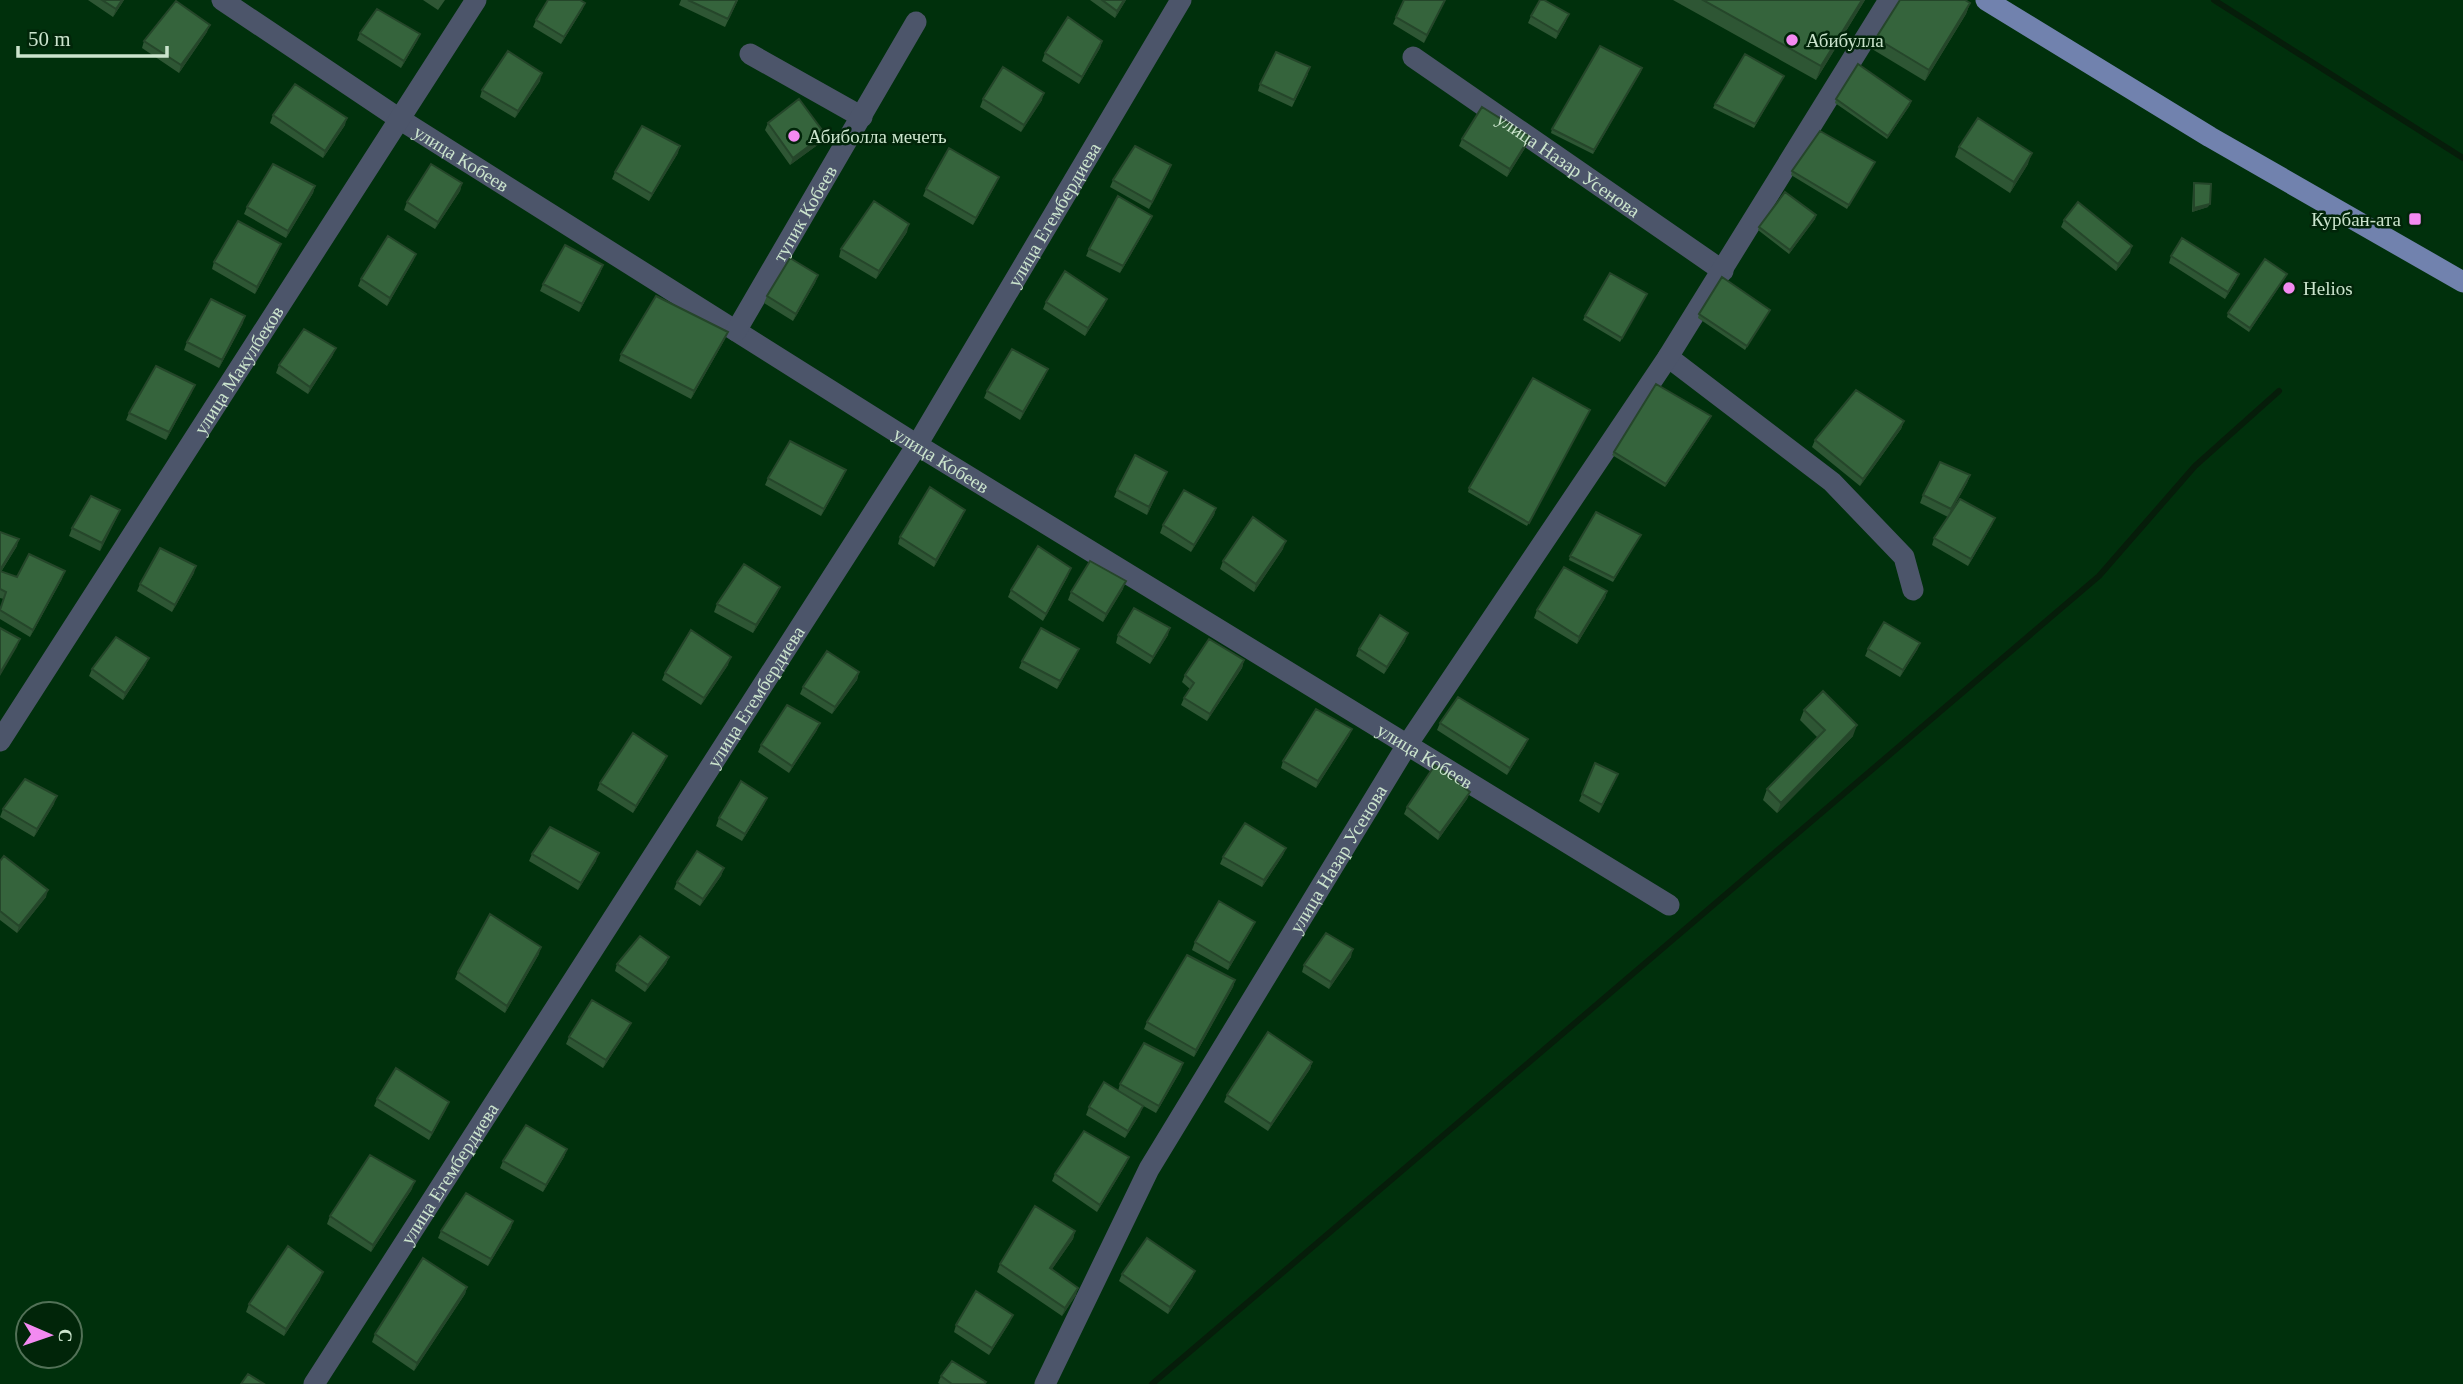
<svg xmlns="http://www.w3.org/2000/svg" width="2463" height="1384" viewBox="0 0 2463 1384" font-family="'Times New Roman',serif">
<style>
.lines{fill:none;stroke-linecap:round;stroke-linejoin:round}
.stream{stroke:#061d0a;stroke-width:6}
.street{stroke:#4c556a;stroke-width:21}
.primary{stroke:#7182ae;stroke-width:21}
.wall{fill:#2e5634}
.shaded-wall{fill:#25462a}
.building{fill:#35643c;stroke:#25462a;stroke-width:2}
.poi-dot{fill:#f38af1;stroke:#012509;stroke-width:2.5}
.labels{text-anchor:middle;stroke-width:5;stroke-linejoin:round;paint-order:stroke}
.poi-label{font-size:19px;fill:#cbe4cd;stroke:#012509;text-anchor:start}
.street-label{font-size:19px;fill:#cbe4cd;stroke:#012509}
</style>
<rect width="100%" height="100%" fill="#00300c"/>
<g class="lines">
<path class="stream" d="M2214,0L2463,158
M1152,1384L2099,576L2195,466L2279,391"/>
<g class="street">
<path id="s1" d="M222,0L401,120L917,445L1669,905"/>
<path d="M750,54L862,117"/>
<path id="s2" d="M1413,57L1723,271"/>
<path id="s3" d="M736,331L916,22"/>
<path d="M1668,357L1832,482L1904,557L1913,590"/>
<path id="s4" d="M0,741L476,0"/>
<path id="s5" d="M314,1384L917,445L1181,0"/>
<path id="s6" d="M1045,1384L1149,1169L1407,745L1668,357L1889,0"/>
</g>
<path class="primary" d="M1986,0L2210,137L2463,282"/>
</g>
<path class="wall" d="M88,0H124L113,17Z
M423,0H445L438,10Z
M681,0H738L725,27L679,5Z
M1090,0H1126L1115,18Z
M1445,0L1424,43L1393,24L1396,17Z
M1673,0H1865L1816,80Z
M585,3L582,10L561,44L533,27L536,20Z
M1970,3L1966,14L1925,81L1872,49L1876,38Z
M1531,16L1566,21L1556,39L1528,23Z
M207,32L179,73L142,48L144,41Z
M360,33L420,34L417,41L401,68L357,40Z
M1102,41L1100,48L1079,84L1042,61L1045,53Z
M1642,68L1593,154L1551,133L1552,129Z
M1308,74L1292,107L1258,91L1260,84Z
M1784,76L1754,128L1713,108L1715,104Z
M540,81L515,118L480,97L482,90Z
M983,99L1042,100L1021,132L980,107Z
M1836,99L1910,105L1887,139L1835,103Z
M273,115L345,125L323,158L270,123Z
M768,123L823,141L790,165L765,130Z
M1462,139L1527,145L1507,177L1459,146Z
M1959,147L2028,164L2010,193L1955,157Z
M678,153L649,201L612,179L615,172Z
M1171,165L1168,173L1149,209L1110,187L1113,180Z
M1873,165L1847,209L1791,175L1792,171Z
M462,183L460,191L435,229L404,210L407,202Z
M2194,183L2208,207L2192,212L2193,187Z
M996,184L973,225L923,196L926,189Z
M315,186L313,193L286,238L244,214L247,207Z
M1816,215L1815,219L1789,254L1758,230L1759,227Z
M1152,216L1149,223L1120,273L1086,256L1089,249Z
M2064,220L2130,253L2116,271L2061,227Z
M907,232L876,279L839,257L841,249Z
M278,251L255,294L212,269L214,262Z
M416,254L413,261L387,306L358,286L361,279Z
M2171,256L2236,281L2225,299L2169,263Z
M603,265L600,273L579,312L540,291L543,284Z
M2287,274L2285,278L2249,332L2227,317L2228,313Z
M818,275L815,283L793,321L764,303L767,296Z
M1647,294L1620,342L1583,320L1585,316Z
M1107,299L1104,306L1085,336L1043,309L1046,302Z
M1770,310L1745,350L1698,318L1699,314Z
M243,323L219,368L184,350L187,342Z
M725,339L691,399L619,361L621,354Z
M333,355L308,394L276,373L279,365Z
M1045,376L1020,420L984,398L987,391Z
M192,392L166,440L126,420L129,413Z
M1588,414L1527,526L1468,492L1469,488Z
M1710,419L1665,487L1612,455L1614,452Z
M1904,421L1901,429L1860,486L1812,447L1815,440Z
M846,470L843,477L821,516L765,485L768,478Z
M1167,472L1147,515L1114,497L1117,490Z
M1970,475L1967,483L1948,517L1920,503L1923,495Z
M1216,508L1214,515L1191,552L1160,533L1163,525Z
M117,517L100,551L69,536L72,528Z
M962,517L934,567L898,544L900,537Z
M1995,518L1992,525L1968,566L1932,545L1934,538Z
M0,532L17,546L1,572L17,577L62,579L30,637L0,619V609L4,599L0,598Z
M1641,535L1613,582L1569,560L1570,556Z
M1283,549L1254,592L1220,569L1223,561Z
M194,573L172,612L137,591L140,584Z
M1068,576L1043,621L1008,597L1011,590Z
M780,587L777,594L753,633L714,612L717,604Z
M1123,589L1103,622L1068,600L1071,592Z
M1607,591L1605,598L1577,644L1534,618L1537,610Z
M1118,635H1168L1150,664L1116,643Z
M1405,641L1384,674L1356,656L1359,649Z
M1920,643L1917,650L1900,677L1865,656L1868,649Z
M1076,656L1057,689L1019,668L1022,661Z
M1244,660L1242,668L1207,721L1181,705L1184,698L1190,689L1182,682L1185,675Z
M146,665L123,700L89,676L92,669Z
M728,665L701,705L662,680L665,673Z
M859,672L857,680L832,714L800,694L803,687Z
M1804,710L1853,736L1777,813L1763,800L1767,789L1818,738L1800,720Z
M1440,723L1528,739L1525,746L1507,775L1437,730Z
M1352,729L1349,736L1316,788L1281,768L1283,761Z
M817,730L789,773L758,752L761,745Z
M664,763L633,813L597,790L600,783Z
M1615,781L1599,813L1579,801L1582,794Z
M1470,792L1467,799L1438,840L1404,814L1407,807Z
M767,798L764,805L742,841L716,826L719,818Z
M54,804L34,837L0,817L3,809Z
M1286,848L1283,855L1262,887L1220,864L1223,857Z
M532,854L596,861L578,890L529,861Z
M0,861L46,897L17,933L0,920Z
M724,868L721,876L700,906L674,889L677,882Z
M1252,929L1228,970L1192,950L1195,942Z
M539,954L505,1013L455,979L458,972Z
M669,957L666,964L645,992L615,971L617,964Z
M1351,957L1329,989L1302,972L1304,965Z
M1235,980L1233,987L1194,1057L1144,1029L1147,1022Z
M628,1030L603,1068L566,1044L569,1037Z
M1312,1062L1310,1069L1268,1131L1224,1102L1227,1095Z
M1181,1070L1156,1113L1131,1099L1140,1114L1125,1138L1086,1115L1089,1107L1118,1091L1120,1084Z
M377,1099L446,1109L429,1140L374,1106Z
M567,1149L564,1157L543,1192L500,1168L503,1161Z
M1129,1157L1126,1164L1097,1212L1052,1181L1055,1174Z
M412,1189L371,1252L327,1224L330,1216Z
M511,1228L488,1266L438,1238L441,1231Z
M1075,1231L1073,1239L1052,1269L1076,1295L1062,1316L997,1272L1000,1264Z
M1195,1271L1192,1278L1168,1314L1119,1281L1122,1274Z
M320,1280L284,1336L246,1312L249,1304Z
M467,1287L465,1294L414,1371L372,1342L375,1334Z
M1010,1322L989,1355L954,1332L956,1325Z
M941,1376L985,1384H940L938,1383Z"/>
<path class="shaded-wall" d="M122,0H124L113,17L116,9Z
M1124,0H1126L1115,18L1117,11Z
M1445,0L1443,5L1424,43L1427,35Z
M1862,0H1865L1816,80L1821,66Z
M585,3L582,10L561,44L564,37Z
M1970,3L1966,14L1925,81L1929,70Z
M1569,14L1566,21L1556,39L1558,32Z
M210,25L207,32L179,73L181,65Z
M420,34L417,41L401,68L404,61Z
M1102,41L1100,48L1079,84L1082,77Z
M1642,68L1641,72L1593,154L1594,150Z
M542,73L540,81L515,118L518,111Z
M1044,93L1042,100L1021,132L1024,125Z
M1911,101L1910,105L1887,139L1888,136Z
M347,118L345,125L323,158L325,151Z
M825,134L823,141L790,165L793,158Z
M1530,137L1527,145L1507,177L1510,169Z
M680,146L678,153L649,201L652,194Z
M2032,153L2028,164L2010,193L2014,182Z
M1171,165L1168,173L1149,209L1152,202Z
M999,177L996,184L973,225L976,218Z
M462,183L460,191L435,229L438,222Z
M315,186L313,193L286,238L288,231Z
M2210,204L2208,207L2192,212L2194,208Z
M1816,215L1815,219L1789,254L1790,250Z
M1152,216L1149,223L1120,273L1123,266Z
M909,224L907,232L876,279L879,271Z
M281,244L278,251L255,294L257,287Z
M2132,246L2130,253L2116,271L2118,264Z
M416,254L413,261L387,306L390,298Z
M603,265L600,273L579,312L582,304Z
M2239,274L2236,281L2225,299L2228,292Z
M2287,274L2285,278L2249,332L2250,328Z
M818,275L815,283L793,321L796,314Z
M1107,299L1104,306L1085,336L1088,328Z
M245,316L243,323L219,368L222,360Z
M728,332L725,339L691,399L694,391Z
M336,348L333,355L308,394L310,387Z
M1048,369L1045,376L1020,420L1023,412Z
M195,385L192,392L166,440L169,432Z
M1711,416L1710,419L1665,487L1666,484Z
M1904,421L1901,429L1860,486L1863,479Z
M846,470L843,477L821,516L824,509Z
M1167,472L1164,479L1147,515L1149,507Z
M1970,475L1967,483L1948,517L1951,509Z
M1216,508L1214,515L1191,552L1194,545Z
M120,510L117,517L100,551L102,543Z
M965,510L962,517L934,567L936,560Z
M1995,518L1992,525L1968,566L1971,559Z
M19,539L17,546L0,573V570Z
M1286,541L1283,549L1254,592L1256,584Z
M196,566L194,573L172,612L175,605Z
M1071,568L1068,576L1043,621L1046,614Z
M65,571L62,579L30,637L33,630Z
M1126,581L1123,589L1103,622L1106,614Z
M780,587L777,594L753,633L756,625Z
M1607,591L1605,598L1577,644L1579,637Z
M1170,628L1168,635L1150,664L1153,657Z
M1408,633L1405,641L1384,674L1387,667Z
M20,639L17,647L0,676V673Z
M1920,643L1917,650L1900,677L1903,670Z
M1079,649L1076,656L1057,689L1060,681Z
M731,657L728,665L701,705L704,698Z
M149,658L146,665L123,700L125,693Z
M1244,660L1242,668L1207,721L1210,714Z
M859,672L857,680L832,714L835,707Z
M820,723L817,730L789,773L792,766Z
M1857,725L1853,736L1777,813L1781,803Z
M1352,729L1349,736L1316,788L1318,781Z
M1528,739L1525,746L1507,775L1510,768Z
M667,756L664,763L633,813L636,806Z
M1618,774L1615,781L1599,813L1602,805Z
M1470,792L1467,799L1438,840L1440,833Z
M57,796L54,804L34,837L37,829Z
M767,798L764,805L742,841L745,834Z
M1286,848L1283,855L1262,887L1264,880Z
M599,853L596,861L578,890L581,883Z
M724,868L721,876L700,906L703,899Z
M48,890L46,897L17,933L19,926Z
M1255,922L1252,929L1228,970L1230,963Z
M541,947L539,954L505,1013L507,1006Z
M1353,949L1351,957L1329,989L1331,982Z
M669,957L666,964L645,992L648,985Z
M1235,980L1233,987L1194,1057L1196,1050Z
M631,1023L628,1030L603,1068L606,1060Z
M1312,1062L1310,1069L1268,1131L1271,1124Z
M1183,1063L1181,1070L1156,1113L1159,1106Z
M449,1102L446,1109L429,1140L432,1133Z
M1143,1106L1140,1114L1125,1138L1128,1131Z
M567,1149L564,1157L543,1192L546,1185Z
M1129,1157L1126,1164L1097,1212L1100,1205Z
M415,1181L412,1189L371,1252L373,1245Z
M513,1221L511,1228L488,1266L491,1259Z
M1075,1231L1073,1239L1048,1275L1050,1268Z
M1195,1271L1192,1278L1168,1314L1170,1307Z
M323,1272L320,1280L284,1336L286,1329Z
M467,1287L465,1294L414,1371L417,1363Z
M1078,1288L1076,1295L1062,1316L1065,1308Z
M1013,1315L1010,1322L989,1355L992,1348Z"/>
<path class="building" d="M102,0H122L116,9Z
M548,0H580L585,3L564,37L536,20Z
M688,0H737L728,19Z
M1102,0H1124L1117,11Z
M1404,0H1445L1427,35L1396,17Z
M1540,0H1544L1569,14L1558,32L1531,16Z
M1703,0H1862L1821,66Z
M1900,0H1965L1970,3L1929,70L1876,38Z
M176,1L210,25L181,65L144,41Z
M377,9L420,34L404,61L360,33Z
M1068,17L1102,41L1082,77L1045,53Z
M1600,46L1642,68L1594,150L1552,129Z
M508,51L542,73L518,111L482,90Z
M1276,52L1310,67L1294,100L1260,84Z
M1745,54L1784,76L1755,124L1715,104Z
M1858,64L1911,101L1888,136L1836,99Z
M1003,67L1044,93L1024,125L983,99Z
M295,84L347,118L325,151L273,115Z
M799,99L825,134L793,158L768,123Z
M1482,107L1530,137L1510,169L1462,139Z
M1978,118L2032,153L2014,182L1959,147Z
M642,126L680,146L652,194L615,172Z
M1820,131L1875,162L1849,205L1792,171Z
M1135,146L1171,165L1152,202L1113,180Z
M949,148L999,177L976,218L926,189Z
M273,164L315,186L288,231L247,207Z
M431,164L462,183L438,222L407,202Z
M2194,183L2211,184L2210,204L2194,208Z
M1785,192L1816,215L1790,250L1759,227Z
M1118,196L1152,216L1123,266L1089,249Z
M874,201L909,224L879,271L841,249Z
M2078,202L2132,246L2118,264L2064,220Z
M238,221L281,244L257,287L214,262Z
M388,236L416,254L390,298L361,279Z
M2182,238L2239,274L2228,292L2171,256Z
M565,245L603,265L582,304L543,284Z
M790,258L818,275L796,314L767,296Z
M2265,259L2287,274L2250,328L2228,313Z
M1065,271L1107,299L1088,328L1046,302Z
M1610,273L1647,294L1622,338L1585,316Z
M1722,277L1770,310L1747,346L1699,314Z
M656,296L728,332L694,391L621,354Z
M211,299L245,316L222,360L187,342Z
M304,329L336,348L310,387L279,365Z
M1012,349L1048,369L1023,412L987,391Z
M156,366L195,385L169,432L129,413Z
M1533,378L1590,410L1529,523L1469,488Z
M1656,384L1711,416L1666,484L1614,452Z
M1856,390L1904,421L1863,479L1815,440Z
M790,441L846,470L824,509L768,478Z
M1135,455L1167,472L1149,507L1117,490Z
M1940,462L1970,475L1951,509L1923,495Z
M930,487L965,510L936,560L900,537Z
M1184,490L1216,508L1194,545L1163,525Z
M91,496L120,510L102,543L72,528Z
M1960,499L1995,518L1971,559L1934,538Z
M1596,512L1641,535L1614,578L1570,556Z
M1253,517L1286,541L1256,584L1223,561Z
M0,532L19,539L0,570Z
M1038,546L1071,568L1046,614L1011,590Z
M160,548L196,566L175,605L140,584Z
M29,554L65,571L33,630L0,610L6,592L0,589V571L17,577Z
M1090,561L1126,581L1106,614L1071,592Z
M744,564L780,587L756,625L717,604Z
M1564,567L1607,591L1579,637L1537,610Z
M1134,608L1170,628L1153,657L1118,635Z
M1380,615L1408,633L1387,667L1359,649Z
M1884,622L1920,643L1903,670L1868,649Z
M0,628L20,639L0,673Z
M1041,628L1079,649L1060,681L1022,661Z
M691,630L731,657L704,698L665,673Z
M116,637L149,658L125,693L92,669Z
M1209,639L1244,660L1210,714L1184,698L1194,683L1185,675Z
M827,651L859,672L835,707L803,687Z
M1823,691L1857,725L1781,803L1767,789L1825,730L1804,710Z
M1458,697L1528,739L1510,768L1440,723Z
M787,705L820,723L792,766L761,745Z
M1316,709L1352,729L1318,781L1283,761Z
M633,733L667,756L636,806L600,783Z
M1595,763L1618,774L1602,805L1582,794Z
M1435,765L1470,792L1440,833L1407,807Z
M25,779L57,796L37,829L3,809Z
M741,781L767,798L745,834L719,818Z
M1245,823L1286,848L1264,880L1223,857Z
M550,827L599,853L581,883L532,854Z
M697,851L724,868L703,899L677,882Z
M4,856L48,890L19,926L0,911V861Z
M1219,901L1255,922L1230,963L1195,942Z
M490,914L541,947L507,1006L458,972Z
M1326,933L1353,949L1331,982L1304,965Z
M640,936L669,957L648,985L617,964Z
M1187,955L1235,980L1196,1050L1147,1022Z
M592,1000L631,1023L606,1060L569,1037Z
M1268,1032L1312,1062L1271,1124L1227,1095Z
M1144,1043L1183,1063L1159,1106L1120,1084Z
M396,1068L449,1102L432,1133L377,1099Z
M1104,1082L1143,1106L1128,1131L1089,1107Z
M526,1125L567,1149L546,1185L503,1161Z
M1084,1131L1129,1157L1100,1205L1055,1174Z
M370,1155L415,1181L373,1245L330,1216Z
M466,1193L513,1221L491,1259L441,1231Z
M1035,1206L1075,1231L1050,1268L1078,1288L1065,1308L1000,1264Z
M1147,1238L1195,1271L1170,1307L1122,1274Z
M288,1246L323,1272L286,1329L249,1304Z
M423,1258L467,1287L417,1363L375,1334Z
M976,1291L1013,1315L992,1348L956,1325Z
M952,1361L986,1382L984,1384H952L941,1376Z
M248,1374L264,1384H241Z"/>
<g class="poi-dot">
<circle cx="1792" cy="40" r="7"/>
<circle cx="794" cy="136" r="7"/>
<rect x="2408" y="212" width="14" height="14" rx="3.5"/>
<circle cx="2289" cy="288" r="7"/>
</g>
<g class="labels">
<g class="poi-label">
<text x="1806" y="47">Абибулла</text>
<text x="808" y="143">Абиболла мечеть</text>
<text x="2401" y="226" text-anchor="end">Курбан-ата</text>
<text x="2303" y="295">Helios</text>
</g>
<g class="street-label">
<text dy="7" stroke="none"><textPath href="#s1" startOffset="287">улица Кобеев</textPath></text>
<text dy="7" stroke="none"><textPath href="#s2" startOffset="189">улица Назар Усенова</textPath></text>
<text dy="7" stroke="none"><textPath href="#s3" startOffset="136">тупик Кобеев</textPath></text>
<text dy="7" stroke="none"><textPath href="#s5" startOffset="1384">улица Егембердиева</textPath></text>
<text dy="7" stroke="none"><textPath href="#s4" startOffset="441">улица Макулбеков</textPath></text>
<text dy="7" stroke="none"><textPath href="#s1" startOffset="854">улица Кобеев</textPath></text>
<text dy="7" stroke="none"><textPath href="#s5" startOffset="817">улица Егембердиева</textPath></text>
<text dy="7" stroke="none"><textPath href="#s1" startOffset="1421">улица Кобеев</textPath></text>
<text dy="7" stroke="none"><textPath href="#s6" startOffset="602">улица Назар Усенова</textPath></text>
<text dy="7" stroke="none"><textPath href="#s5" startOffset="250">улица Егембердиева</textPath></text>
</g>
</g>
<g transform="translate(49 1335) rotate(92)"><circle r="33" fill="#012509" stroke="#527157" stroke-width="2"/>
<path d="M0-5L12 26L0 18L-12 26Z" fill="#f38af1"/>
<text y="-10" font-size="19" font-weight="bold" text-anchor="middle" fill="#cbe4cd">С</text>
</g>
<path d="M18 46v10h149v-10" fill="none" stroke="#cbe4cd" stroke-width="3.5"/>
<text x="28" y="46" font-size="21" fill="#cbe4cd" stroke="#012509" stroke-width="5" paint-order="stroke">50 m</text>
</svg>
